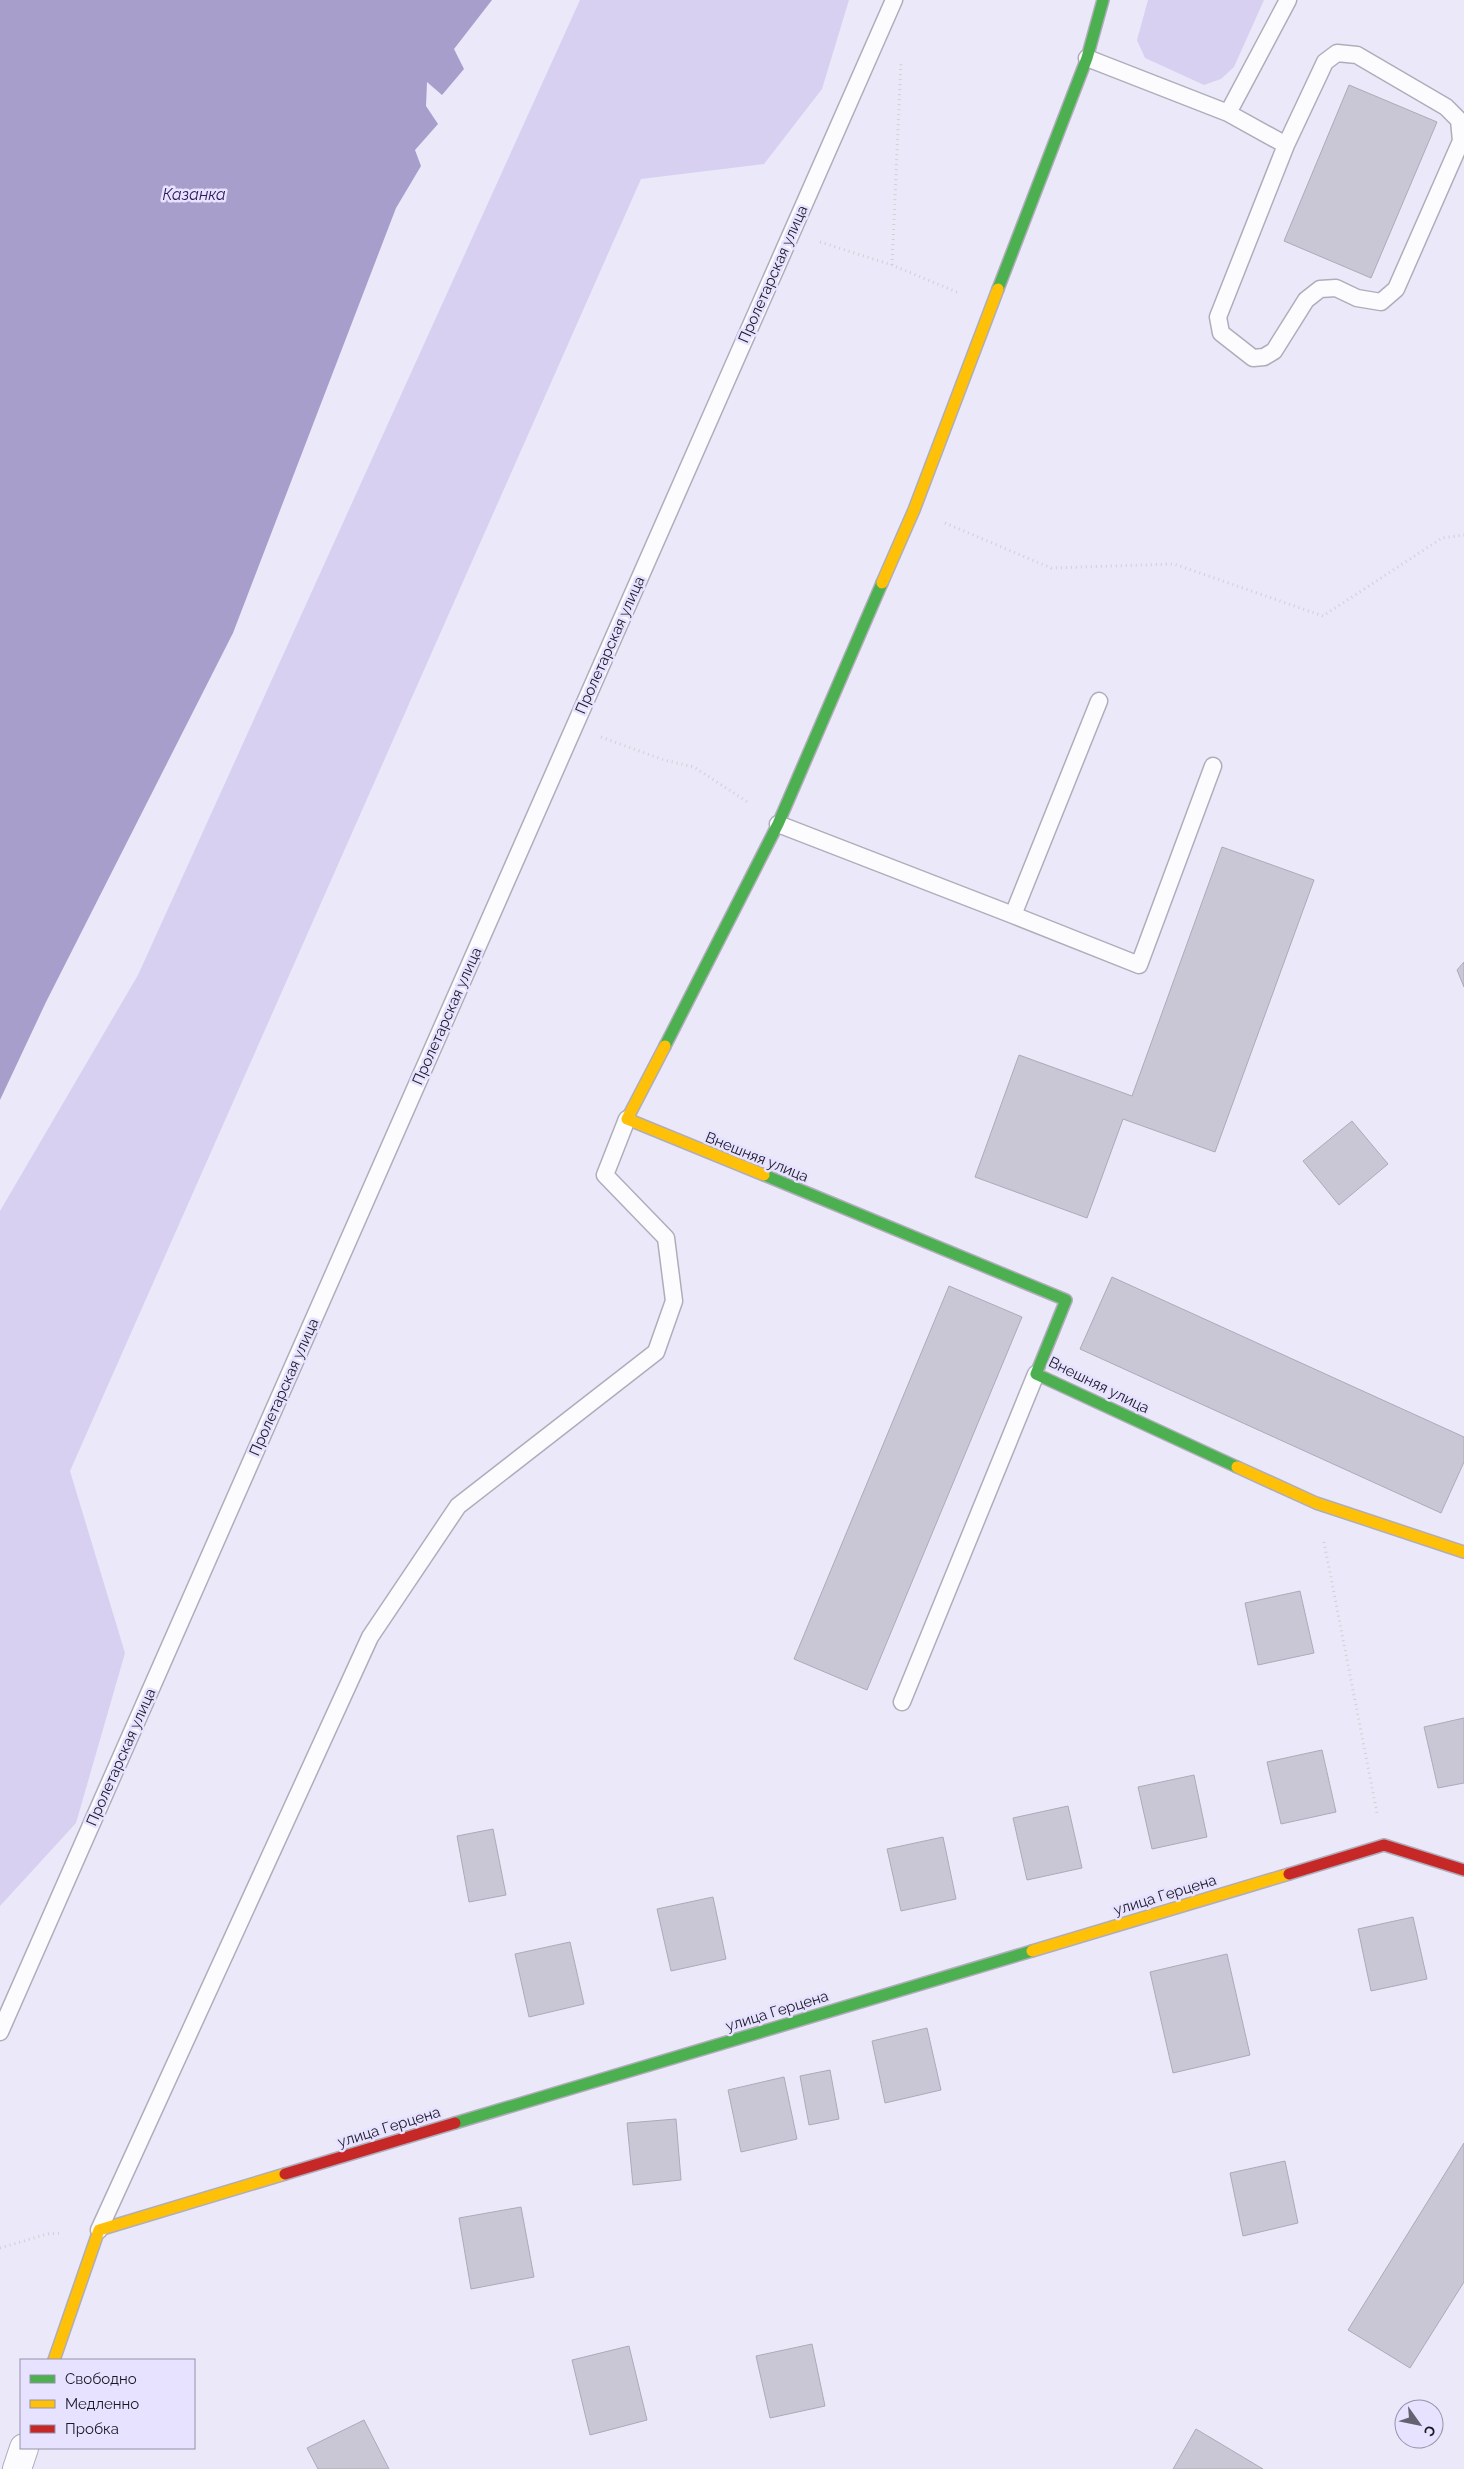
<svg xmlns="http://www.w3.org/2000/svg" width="1464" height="2469" viewBox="0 0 1464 2469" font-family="Raleway,sans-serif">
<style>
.green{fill:#d7d0f1}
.water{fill:#a89ecb}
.building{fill:#c9c7d5;stroke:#adaab8}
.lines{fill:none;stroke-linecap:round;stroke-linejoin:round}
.lane-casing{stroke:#b0adbb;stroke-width:19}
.street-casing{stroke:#b0adbb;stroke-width:30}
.fast-casing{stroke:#b0adbb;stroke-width:14}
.slow-casing{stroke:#b0adbb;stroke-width:14}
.jam-casing{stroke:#b0adbb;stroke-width:14}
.path{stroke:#d1d0d4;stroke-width:3;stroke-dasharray:1 4;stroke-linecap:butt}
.lane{stroke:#fcfcfe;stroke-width:16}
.street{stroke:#fcfcfe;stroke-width:28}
.fast{stroke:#4caf50;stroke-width:11}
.slow{stroke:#ffc107;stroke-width:11}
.jam{stroke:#c62828;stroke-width:11}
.labels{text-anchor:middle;stroke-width:5;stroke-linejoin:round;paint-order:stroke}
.street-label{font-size:15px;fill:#1c1926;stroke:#e7e2ff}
.water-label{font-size:16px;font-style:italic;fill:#2f165b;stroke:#e7e2ff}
</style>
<rect width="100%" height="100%" fill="#ebe8f9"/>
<path class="green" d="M580,0H849L822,89L764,164L641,179L70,1471L125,1653L76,1823L0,1906V1211L138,975Z
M1148,0H1264L1234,67L1221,79L1204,85L1145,58L1137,40Z"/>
<path class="water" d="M0,0H492L454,49L464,69L442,95L427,82L426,106L438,124L415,150L421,166L396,208L233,633L46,1002L0,1100Z"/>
<path class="building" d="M1349,85L1437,122L1371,278L1284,241Z
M1222,847L1314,880L1215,1152L1123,1119L1087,1218L975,1177L1019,1055L1132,1096Z
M1464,962V987L1457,970Z
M1352,1121L1388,1164L1339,1205L1303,1161Z
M1112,1277L1464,1437V1462L1441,1513L1080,1349Z
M949,1286L1022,1317L867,1690L794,1659Z
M1300,1591L1314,1653L1258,1665L1245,1603Z
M1464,1718V1783L1438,1788L1424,1727Z
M1322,1750L1336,1812L1281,1824L1267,1762Z
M1194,1775L1207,1837L1152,1849L1138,1787Z
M1068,1806L1082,1868L1027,1880L1013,1818Z
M493,1829L506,1895L469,1902L457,1836Z
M943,1837L956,1899L901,1911L887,1849Z
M713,1897L726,1959L671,1971L657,1909Z
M1413,1917L1427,1979L1371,1991L1358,1929Z
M570,1942L584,2004L529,2017L515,1954Z
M1227,1954L1250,2055L1173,2073L1150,1972Z
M927,2028L941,2090L885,2103L872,2041Z
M830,2070L839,2119L809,2125L800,2076Z
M784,2077L797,2139L741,2152L728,2090Z
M676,2119L681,2180L633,2185L627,2123Z
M1464,2143V2282L1410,2368L1348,2330Z
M1285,2161L1298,2223L1243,2236L1230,2173Z
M521,2207L534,2277L471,2289L459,2218Z
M812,2344L825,2406L770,2418L756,2356Z
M629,2346L647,2420L590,2435L572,2360Z
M364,2420L389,2469H318L307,2448Z
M1196,2429L1263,2469H1173Z"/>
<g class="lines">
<g class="lane-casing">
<path id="lane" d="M1087,58L1228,113L1286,145L1325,62L1337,53L1357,55L1446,107L1459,120L1461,141L1396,289L1381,302L1357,298L1336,288L1320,289L1306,300L1274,351L1264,357L1253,358L1221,333L1218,317L1286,145
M1228,113L1288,0
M778,824L1013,915L1099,701
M1013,915L1139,965L1213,766
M902,1702L1036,1374
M0,2032L894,0
M99,2230L370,1637L458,1506L656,1352L674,1301L666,1238L605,1175L627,1119"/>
</g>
<g class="street-casing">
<path id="street" d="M17,2469L24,2448"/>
</g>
<g class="fast-casing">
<path id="fast" d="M998,289L1087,58L1103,0
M665,1046L778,824L882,583
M764,1175L1066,1300L1036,1374L1237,1467
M455,2123L1032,1951"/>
</g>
<g class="slow-casing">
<path id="slow" d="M882,583L914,510L998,289
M665,1046L627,1119L764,1175
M1237,1467L1316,1503L1464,1552
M1032,1951L1289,1874
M54,2360L99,2230L285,2174"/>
</g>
<g class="jam-casing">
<path id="jam" d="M1289,1874L1384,1845L1464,1870
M285,2174L455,2123"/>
</g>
<path class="path" d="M820,242L892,265L959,293
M892,265L901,61
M945,523L1051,568L1174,564L1323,616L1442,538L1464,535
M601,737L664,760L694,767L749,803
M1324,1542L1377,1813
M0,2248L47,2234L61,2233"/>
<use href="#lane" class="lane"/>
<use href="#street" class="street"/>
<use href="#fast" class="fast"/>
<use href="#slow" class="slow"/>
<use href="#jam" class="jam"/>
</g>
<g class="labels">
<g class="street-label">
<text transform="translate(773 274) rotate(-66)" y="5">Пролетарская улица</text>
<text transform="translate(610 645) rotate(-66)" y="5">Пролетарская улица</text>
<text transform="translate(447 1016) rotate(-66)" y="5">Пролетарская улица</text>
<text transform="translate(757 1157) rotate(22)" y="5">Внешняя улица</text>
<text transform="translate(1099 1385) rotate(26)" y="5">Внешняя улица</text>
<text transform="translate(284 1387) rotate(-66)" y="5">Пролетарская улица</text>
<text transform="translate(121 1757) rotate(-66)" y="5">Пролетарская улица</text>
<text transform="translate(1165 1895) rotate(-17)" y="5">улица Герцена</text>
<text transform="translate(777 2011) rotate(-17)" y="5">улица Герцена</text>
<text transform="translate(389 2127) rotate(-17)" y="5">улица Герцена</text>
</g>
<g class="water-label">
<text x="194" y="200">Казанка</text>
</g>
</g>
<rect x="20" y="2359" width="175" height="90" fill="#e7e2ff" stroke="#9692a8"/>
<rect x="30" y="2375" width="25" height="8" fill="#4caf50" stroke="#9692a8"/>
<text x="65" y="2384" font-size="15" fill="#1c1926">Свободно</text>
<rect x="30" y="2400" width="25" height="8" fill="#ffc107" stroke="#9692a8"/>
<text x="65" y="2409" font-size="15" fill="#1c1926">Медленно</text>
<rect x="30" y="2425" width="25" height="8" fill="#c62828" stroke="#9692a8"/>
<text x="65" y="2434" font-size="15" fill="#1c1926">Пробка</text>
<g transform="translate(1419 2424) rotate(123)"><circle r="24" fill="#e7e2ff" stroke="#9692a8"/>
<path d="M0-4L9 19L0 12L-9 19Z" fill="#646170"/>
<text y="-8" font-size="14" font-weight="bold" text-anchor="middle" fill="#1c1926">С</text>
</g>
</svg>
